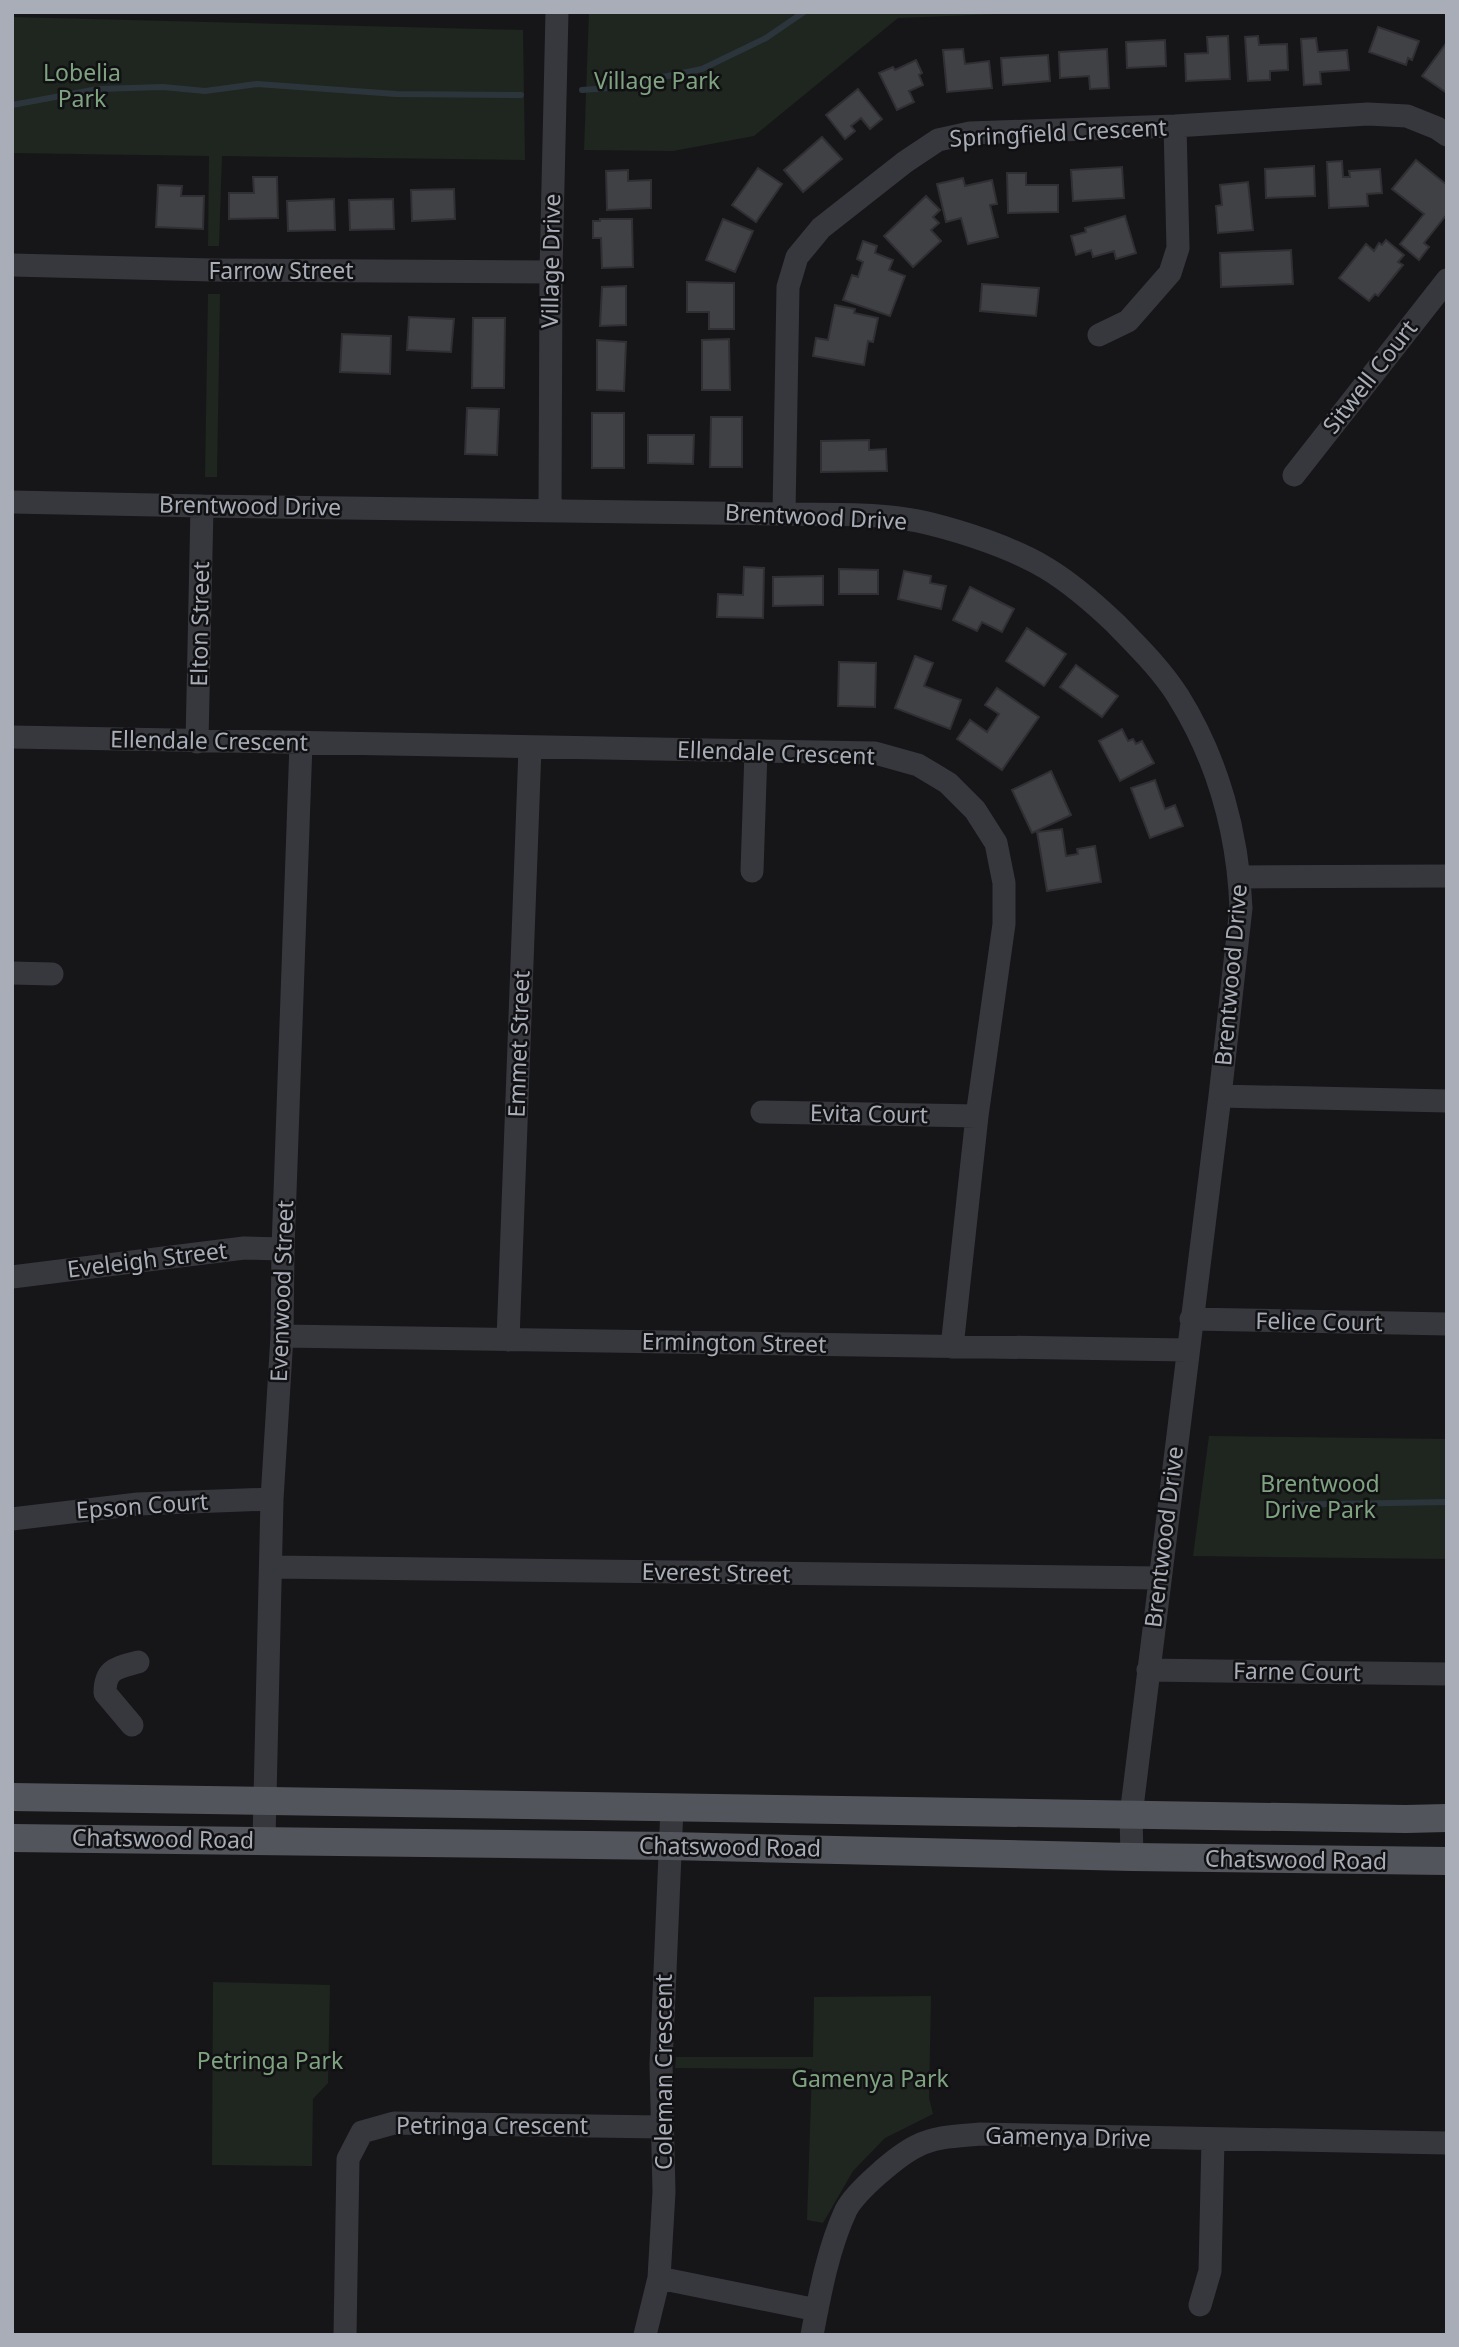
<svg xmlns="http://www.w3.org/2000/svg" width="1459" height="2347" viewBox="0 0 1459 2347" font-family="'Noto Sans',sans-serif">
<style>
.green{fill:#1e261f}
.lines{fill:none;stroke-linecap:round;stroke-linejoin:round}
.stream{stroke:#2c353c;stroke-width:6}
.building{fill:#404145;stroke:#303034;stroke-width:2}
.minor{stroke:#37383d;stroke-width:23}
.major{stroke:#53555c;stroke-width:28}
.labels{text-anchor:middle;stroke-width:5;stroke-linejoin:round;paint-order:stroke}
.park-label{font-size:23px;fill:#7fa381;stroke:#111113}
.street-label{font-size:23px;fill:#a8adb8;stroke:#111113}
</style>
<rect width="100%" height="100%" fill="#161618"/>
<path class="green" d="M589,12H1053L898,18L754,136L673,151L584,150Z
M12,17L523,30L525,160L222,156L219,246H208L209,156L12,153Z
M208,294H220L217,477H205Z
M1209,1436L1447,1439V1559L1193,1556Z
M213,1982L330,1985L328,2083L313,2099L312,2166L212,2165Z
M931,1996L929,2098L933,2114L885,2138L853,2171L823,2223L807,2220L812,2069L675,2068L676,2057H813L814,1997Z"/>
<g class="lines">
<path class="stream" d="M582,90L608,88L702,69L766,38L804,12
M12,105L98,89L163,87L205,91L257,84L396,94L521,95
M1279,1505L1447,1502"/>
</g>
<path class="building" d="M1378,27L1419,41L1412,60L1408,58L1406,65L1369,52Z
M1228,36L1230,79L1186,81L1185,54L1208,53L1207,37Z
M1258,36L1259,45L1287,44L1288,70L1270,71V80L1248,81L1245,37Z
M1316,38L1318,52L1347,50L1349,70L1320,72L1321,84L1304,85L1301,39Z
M1165,40L1166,66L1127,68L1126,42Z
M1447,42V93L1422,76Z
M963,49L965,64L989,61L992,88L947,92L943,50Z
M1107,49L1109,88L1090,89L1089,76L1060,78L1059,52Z
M1048,55L1050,81L1003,85L1001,58Z
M916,60L922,73L919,75L923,85L909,91L914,102L897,110L879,73L893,67L895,70Z
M858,89L882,119L870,129L861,118L851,126L855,131L845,139L826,115Z
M822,137L842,159L803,192L784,170Z
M1416,160L1447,185V214L1424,243L1429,247L1419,260L1400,244L1424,214L1392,189Z
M1342,161L1343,177H1350L1349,171L1380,169L1382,193L1367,194L1368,206L1329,208L1327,162Z
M1314,166L1315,196L1266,198L1265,169Z
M1122,167L1124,198L1073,201L1071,170Z
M758,168L782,184L756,222L732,205Z
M628,170V181L651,180V208L607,210L606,171Z
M1007,173H1026V185H1058V212L1008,213Z
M253,177H277L278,218L229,219V193H254Z
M963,178L965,186L992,180L997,204L990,205L998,237L968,244L961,218L946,222L937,184Z
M1248,182L1253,230L1218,233L1216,206L1222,205L1220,185Z
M158,185L182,186L181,196H204L203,229L156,227Z
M454,189L455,219L412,221L411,190Z
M926,196L940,210L933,217L939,223L931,230L941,241L913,267L884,236Z
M334,199L335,230L288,231L287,201Z
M393,199L394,229L350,230L349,200Z
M1125,216L1136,253L1116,259L1114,251L1093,257L1091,250L1076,255L1071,236L1086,232L1085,228Z
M600,219H632L633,267L602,268L601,238H593V221H600Z
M723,219L753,231L735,272L706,260Z
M1386,240L1404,255L1398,262L1403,265L1378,296L1375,294L1369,301L1339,278L1366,244L1374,251L1379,243L1382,245Z
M863,241L877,246L875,253L893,260L889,270L905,276L890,316L843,300L852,275L858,277L863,262L857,259Z
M1291,250L1293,284L1221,287L1220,253Z
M687,282L734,283V329H709V312H687Z
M982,284L1039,288L1036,316L980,311Z
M626,286V325L600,326L602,287Z
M835,305L855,309L854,313L878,318L873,342L868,341L864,365L813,356L816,338L828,340Z
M409,317L454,319L451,352L407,350Z
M473,318H505L504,388H472Z
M342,334L391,336L390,374L340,372Z
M729,339L730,390H702V340Z
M597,340L626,342L624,391L597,390Z
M467,408L499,409L497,455L465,454Z
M592,413H624V468H592Z
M711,417H742V467H710Z
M648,435H694L693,464L648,463Z
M869,440V450L886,449L887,471L821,472V441Z
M744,567L764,568L763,618L717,617L718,594L743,595Z
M839,569L878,570V594H839Z
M904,571L931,576L930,583L946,586L941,609L898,599Z
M823,576V605L773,606V577Z
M970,587L1014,609L1002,632L982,622L977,631L953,620Z
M1027,628L1066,654L1044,686L1006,661Z
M915,656L933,663L924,686L961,700L950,729L895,708Z
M839,662L876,663L875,707L838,706Z
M1076,665L1118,696L1102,717L1060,687Z
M997,688L1039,717L1002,770L957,739L970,720L987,732L999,714L985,705Z
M1122,729L1128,741L1133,739L1136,744L1142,741L1154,763L1120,781L1099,741Z
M1051,771L1071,815L1032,833L1012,790Z
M1155,780L1165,809L1175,805L1183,826L1150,838L1131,788Z
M1062,829L1066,856L1078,854L1077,849L1095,846L1101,882L1047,891L1037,832Z"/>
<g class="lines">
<path class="minor" d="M12,265L212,270L551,272
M1099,335L1128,321L1170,273L1178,248L1175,126
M1294,475L1447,280
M12,502L202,506L784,514C830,515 881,512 927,523C964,532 1013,548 1046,568C1071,583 1095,604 1116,624C1138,647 1161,669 1178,696C1218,760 1238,834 1241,908L1220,1096L1135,1783L1131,1815L1132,1857
M550,509L551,272L557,12
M784,514L788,287L797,257L821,228L905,162L938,140L970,133L1175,126L1368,114L1407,116L1437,128L1447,135
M12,737L875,753L918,765L948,783L975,810L996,843L1004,883V924L977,1116L952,1347
M197,742L202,506
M752,871L756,751
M1240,877L1447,876
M12,973L52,974
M1220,1096L1447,1101
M762,1112L977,1116
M12,1277L244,1248L283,1249
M1191,1319L1447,1324
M282,1336L1187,1350
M508,1340L530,748
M12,1519L138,1504L272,1499
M272,1567L1160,1578
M1148,1670L1447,1674
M132,1725L105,1693C105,1668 117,1668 138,1662
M264,1840L272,1499L282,1336L283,1249L301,743
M659,2278L817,2310
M1200,2305L1210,2271L1213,2140
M345,2335L348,2159L362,2132L394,2123L661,2127
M645,2335L659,2278L664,2192L661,2064L672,1808
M812,2335C820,2293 828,2249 846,2210C856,2191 898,2155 917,2146C936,2136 960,2136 980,2134L1447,2143"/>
<path class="major" d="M12,1797L1406,1819L1447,1818
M12,1838L671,1846L1132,1857L1447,1861"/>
</g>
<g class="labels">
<g class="park-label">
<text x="82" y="81">Lobelia<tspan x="82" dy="26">Park</tspan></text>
<text x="657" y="89">Village Park</text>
<text x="1320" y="1492">Brentwood<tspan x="1320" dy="26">Drive Park</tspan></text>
<text x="270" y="2069">Petringa Park</text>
<text x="870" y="2087">Gamenya Park</text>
</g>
<g class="street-label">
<text transform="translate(1058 133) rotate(-3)" y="8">Springfield Crescent</text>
<text transform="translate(551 261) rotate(-89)" y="8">Village Drive</text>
<text x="281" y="279">Farrow Street</text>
<text transform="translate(1370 377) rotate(-52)" y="8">Sitwell Court</text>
<text transform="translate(250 506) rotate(1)" y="8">Brentwood Drive</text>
<text transform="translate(816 517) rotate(3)" y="8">Brentwood Drive</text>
<text transform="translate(200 624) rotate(-89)" y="8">Elton Street</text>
<text transform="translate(209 741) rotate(1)" y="8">Ellendale Crescent</text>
<text transform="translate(776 753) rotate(2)" y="8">Ellendale Crescent</text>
<text transform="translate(1231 975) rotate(-85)" y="8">Brentwood Drive</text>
<text transform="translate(519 1044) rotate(-88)" y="8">Emmet Street</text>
<text transform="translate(869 1114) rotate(1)" y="8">Evita Court</text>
<text transform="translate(147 1260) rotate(-7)" y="8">Eveleigh Street</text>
<text transform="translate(282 1291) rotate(-88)" y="8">Evenwood Street</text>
<text transform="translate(1319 1322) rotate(1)" y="8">Felice Court</text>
<text transform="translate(734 1343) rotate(1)" y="8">Ermington Street</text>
<text transform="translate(142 1506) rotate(-4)" y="8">Epson Court</text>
<text transform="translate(1164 1537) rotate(-83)" y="8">Brentwood Drive</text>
<text transform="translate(716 1573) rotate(1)" y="8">Everest Street</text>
<text transform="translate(1297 1672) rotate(1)" y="8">Farne Court</text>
<text transform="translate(163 1839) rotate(1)" y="8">Chatswood Road</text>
<text transform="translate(730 1847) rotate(1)" y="8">Chatswood Road</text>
<text transform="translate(1296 1860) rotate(1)" y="8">Chatswood Road</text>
<text transform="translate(664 2072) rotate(-90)" y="8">Coleman Crescent</text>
<text x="492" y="2134">Petringa Crescent</text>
<text transform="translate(1068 2137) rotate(1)" y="8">Gamenya Drive</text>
</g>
</g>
<rect width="1459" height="2347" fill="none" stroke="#a8adb8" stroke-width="28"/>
</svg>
